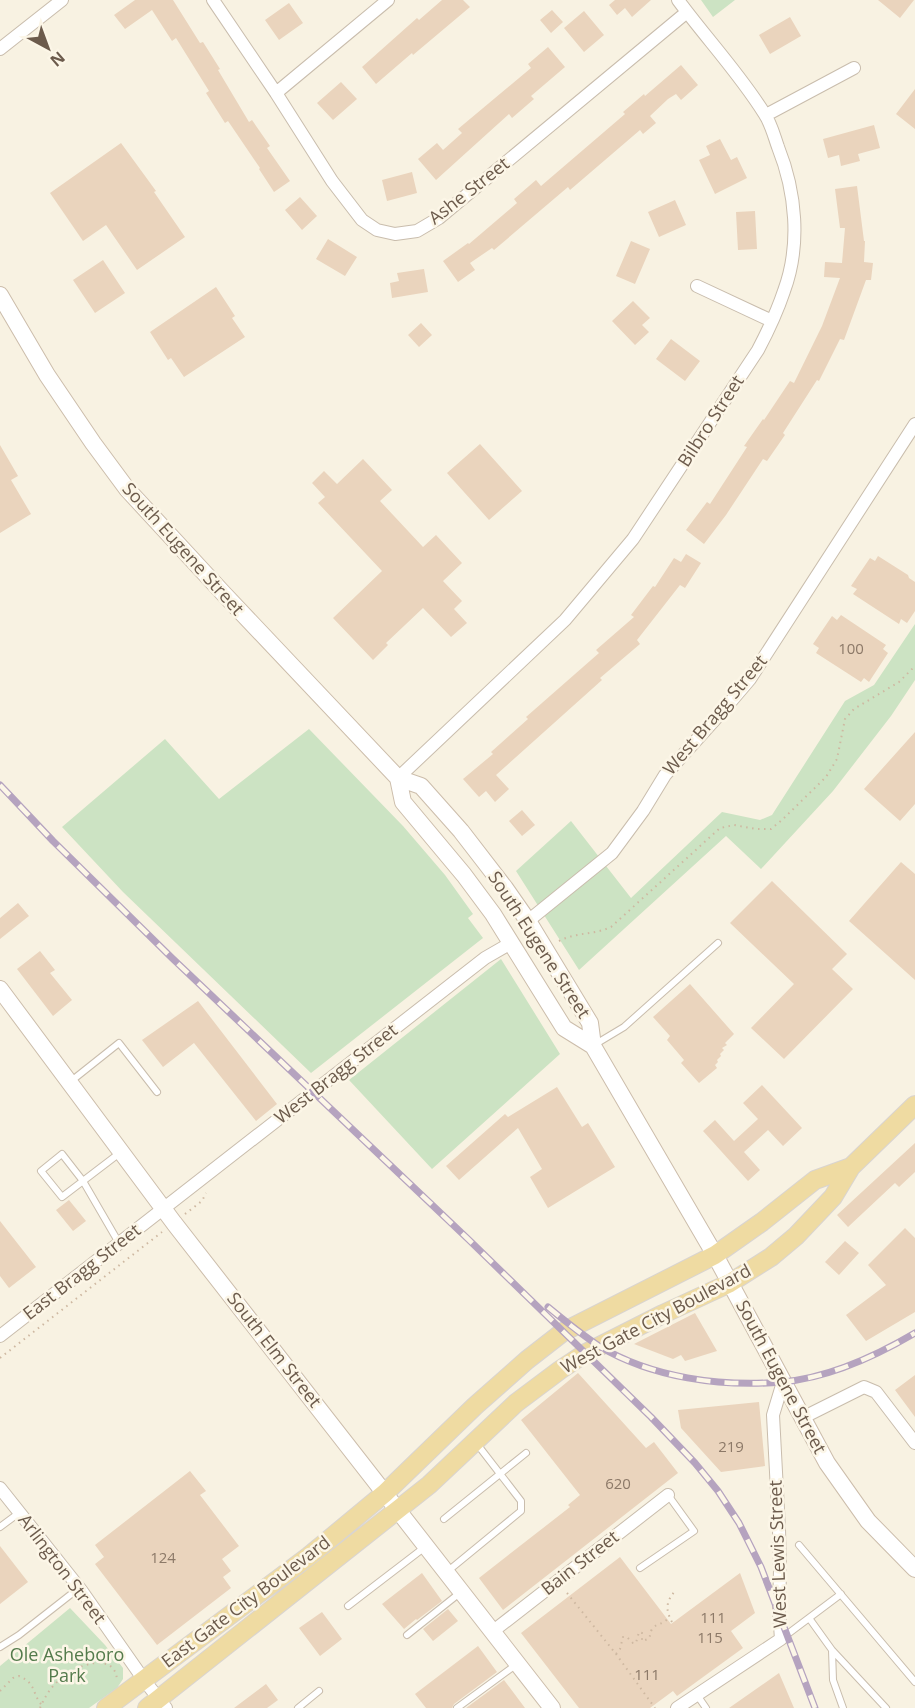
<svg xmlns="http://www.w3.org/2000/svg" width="915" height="1708" viewBox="0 0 915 1708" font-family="'Open Sans',sans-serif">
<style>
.green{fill:#cce3c3}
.building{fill:#ead4bd}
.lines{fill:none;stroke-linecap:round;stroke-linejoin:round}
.lane-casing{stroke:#c9bdad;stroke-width:8}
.street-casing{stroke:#c9bdad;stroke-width:14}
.secondary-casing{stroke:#ccbdab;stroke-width:18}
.primary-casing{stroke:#d9d4d0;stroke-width:20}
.path{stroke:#ceb8a1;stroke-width:2;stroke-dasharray:1.5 4.5;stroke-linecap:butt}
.lane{stroke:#fff;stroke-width:6}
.street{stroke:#fff;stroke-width:12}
.secondary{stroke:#fff;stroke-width:16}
.primary{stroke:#efdba2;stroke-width:18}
.rail-casing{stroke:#b5a3bf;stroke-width:7}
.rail{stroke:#fcf6e7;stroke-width:4.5;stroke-dasharray:14;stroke-linecap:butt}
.labels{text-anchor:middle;stroke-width:5;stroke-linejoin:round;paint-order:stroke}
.number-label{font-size:15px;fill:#8c7968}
.street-label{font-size:18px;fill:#6c5b4c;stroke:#fcf6e7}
.park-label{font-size:18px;fill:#547b4c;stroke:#fcf6e7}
</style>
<rect width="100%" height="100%" fill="#f8f2e2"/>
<path class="green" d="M701,0H735L713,17Z
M915,624V680L891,716L833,791L761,869L726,836L579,970L516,871L571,821L631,898L722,812L760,820L772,815L845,701L874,685Z
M309,729L403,826L445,875L473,914L468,918L483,938L311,1073L123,892L62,827L165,739L219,799Z
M501,959L560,1054L432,1169L349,1080Z
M70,1608L105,1645L123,1668V1679L117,1688L89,1708H0V1666Z"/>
<path class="building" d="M135,0H173L200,43L203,42L220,69L218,70L249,122L252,120L270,146L267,148L290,181L274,192L259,169L260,168L228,121L225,123L206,93L209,91L176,38L172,41L152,10L125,29L114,15Z
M442,0H463L470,7L413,55L412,53L376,84L362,67L417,18L419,20Z
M615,0H651L632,17L625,8L617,15L609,5Z
M878,0H914L900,18Z
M289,3L303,23L279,40L265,20Z
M552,10L563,22L551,33L540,20Z
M584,11L604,35L584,52L564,28Z
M790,17L801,36L770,54L759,35Z
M548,47L565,67L531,96L534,99L512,118L509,114L436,180L418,159L437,143L443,150L462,133L458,129L531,68L528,64Z
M681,65L698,85L681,100L676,94L668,99L650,116L656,123L643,134L640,130L570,190L568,187L494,250L492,248L470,263L475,270L458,282L443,261L468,243L469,244L517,203L514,199L536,180L541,186L625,114L623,112L644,94L645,96Z
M341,82L357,99L333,120L317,103Z
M915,89V129L896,114Z
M874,125L880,148L858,154L860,161L841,166L839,155L828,158L823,139Z
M720,139L731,160L737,157L747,178L715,194L699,160L710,155L706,146Z
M121,143L156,191L154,192L185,237L137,270L106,225L83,241L50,193Z
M412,172L417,193L387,201L382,180Z
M857,186L864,241H865L864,262L873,263L871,280H866L844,340L840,339L819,381L817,380L783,433L785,435L767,461L763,459L726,515L704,544L686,530L707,502L710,504L747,447L744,446L763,419L764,420L790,381L794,383L822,326L840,278L824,277L825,262L842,263L845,228H840L835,189Z
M300,197L317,216L302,230L285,210Z
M675,200L686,225L659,237L648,212Z
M755,211L757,249L738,250L736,212Z
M328,239L357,257L345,276L316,259Z
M631,241L650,249L635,284L616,276Z
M103,260L125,293L95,313L73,280Z
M424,269L428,292L392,298L390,283L399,281L397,273Z
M216,287L235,316L232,318L245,337L184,377L171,358L168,360L150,332Z
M633,301L650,318L642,325L649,332L635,345L612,321Z
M421,323L432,335L419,347L408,335Z
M671,339L700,361L685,381L656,359Z
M480,444L522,491L489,520L447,473Z
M0,445L18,476L11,480L31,514L0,533Z
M363,459L392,490L380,501L423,547L436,535L462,563L443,581L462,601L454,609L467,623L451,637L423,608L386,643L388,645L373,660L333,618L382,571L318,503L325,497L312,483L324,471L337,484Z
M686,554L701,563L685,588L680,585L637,640L640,644L600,678L602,680L496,775L509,789L495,802L486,791L479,797L463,779L493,754L491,752L528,719L526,717L599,653L596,650L634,617L631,615L653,586L655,587L674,558L681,562Z
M878,556L908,575L909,578L915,582V611L907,623L901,619L899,624L853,594L857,589L851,586L870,558L875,561Z
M841,615L886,645L883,649L888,653L869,682L864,678L861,682L816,653L819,648L813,644L832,616L837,620Z
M915,732V804L900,821L864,789Z
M522,810L535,825L522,836L509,821Z
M901,862L915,874V980L849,921Z
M772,881L847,954L832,969L853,989L784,1059L751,1028L794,984L730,923Z
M18,903L29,916L0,939V918Z
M40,951L55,970L50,973L72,1000L53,1016L17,969Z
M690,984L734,1034L725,1043L727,1045L722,1048L724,1050L720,1054L721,1056L717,1060L718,1062L715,1065L717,1068L699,1083L681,1063L684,1060L667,1040L670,1036L653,1017Z
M198,1001L277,1104L256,1121L194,1043L163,1067L142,1040Z
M762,1085L802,1128L783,1146L768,1130L744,1152L760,1170L748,1181L703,1131L715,1120L734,1141L758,1119L743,1103Z
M557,1087L582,1127L588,1123L615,1167L548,1208L530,1177L542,1169L518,1128L459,1180L446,1166L505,1114L508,1117Z
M915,1143V1172L899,1187L895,1183L848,1227L837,1215Z
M69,1200L86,1221L73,1231L56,1210Z
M0,1221L36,1267L9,1288L0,1276Z
M905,1228L915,1238V1312L866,1341L846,1315L886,1285L868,1265Z
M845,1241L859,1253L839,1275L825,1262Z
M695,1313L717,1351L685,1361L681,1355L673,1359L634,1344Z
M578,1373L646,1448L654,1442L678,1473L503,1610L479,1578L570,1507L568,1505L580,1495L521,1420Z
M915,1375V1417L895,1390Z
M759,1402L765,1466L721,1472L681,1428L678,1410Z
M190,1471L206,1491L200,1495L239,1546L222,1559L231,1571L223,1577L231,1588L157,1645L95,1564L104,1557L95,1545Z
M0,1546L28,1582L0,1604Z
M620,1557L671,1624L740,1573L755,1613L731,1631L743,1648L677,1696L673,1691L650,1708H579L521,1633Z
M422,1573L442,1601L417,1620L416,1619L404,1629L382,1604Z
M448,1609L458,1621L433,1641L423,1629Z
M322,1612L342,1639L320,1656L299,1628Z
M478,1646L497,1672L454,1704L452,1708H426L415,1694Z
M779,1673L794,1708H729Z
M504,1680L525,1708H466Z
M266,1684L278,1700L267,1708H234Z"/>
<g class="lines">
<g class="lane-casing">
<path id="lane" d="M594,1045L624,1027L718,943
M70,1082L119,1043L157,1092
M119,1243L83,1181L62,1197L41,1171L62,1154L83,1181L121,1152
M444,1519L526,1453
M0,1527L19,1513
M799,1545L915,1682
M640,1568L694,1531L668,1495
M448,1571L521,1511V1501L477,1444
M348,1606L425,1547
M809,1618L841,1594
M407,1635L461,1592
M781,1639L809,1618L832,1650L833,1680L843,1708
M0,1647L19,1635L79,1588
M832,1650L886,1708
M697,1695L706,1708
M298,1708L319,1691
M457,1708L517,1664"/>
</g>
<g class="street-casing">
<path id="street" d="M213,0L276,93L332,181L362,220L377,230L395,234L417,231L439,218L687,12
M0,49L62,0
M276,93L388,0
M766,115L854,68
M697,286L772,321
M398,778L565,620L633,539L758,350C768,331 777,312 784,291C801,245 796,192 778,147C774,136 771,123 764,113C739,73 706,38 678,0
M528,921L612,853L643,811L665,775L727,706L750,679L915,424
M0,1336L485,958L511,943
M802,1418L864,1387L876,1392L915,1443
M0,1488L81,1590L144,1680L166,1708
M492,1632L668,1495
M677,1708L781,1639L779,1612L780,1570L779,1529L773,1415L783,1382"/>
</g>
<g class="secondary-casing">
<path id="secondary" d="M0,295L47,375L93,443L127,489L224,594L398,778L421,786L461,831L505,888L528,921L590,1023L593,1046L715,1255L827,1463L868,1521L915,1569
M398,778L403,802L464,875L493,914L564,1028L593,1046
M0,989L174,1223L552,1708"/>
</g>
<g class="primary-casing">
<path id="primary" d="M106,1708L309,1556L385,1493L475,1406L527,1360L563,1332L715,1255L762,1222L815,1180L851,1167
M147,1708L429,1485L516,1403L560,1370L584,1354L663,1314L730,1283L771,1257L796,1236L833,1197L851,1167L915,1105"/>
</g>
<path class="path" d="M559,941C576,932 594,935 611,927L720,828L734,825L756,829H771L782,820L826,777L837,759L845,719L854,709L899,682L915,666
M185,1214L202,1201L206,1193
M0,1358L162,1232
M567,1593L616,1654L655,1708
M672,1622C665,1609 666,1601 676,1590
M616,1654L620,1649L623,1637H627L633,1643H636L639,1632L642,1633V1641C653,1638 648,1637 652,1629C656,1623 664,1625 669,1617
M0,1691L13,1678L19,1676C36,1683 32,1693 41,1704
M40,1708C45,1696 52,1685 63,1677C77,1665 115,1651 117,1680"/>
<use href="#lane" class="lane"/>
<use href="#street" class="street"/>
<use href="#secondary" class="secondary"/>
<use href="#primary" class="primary"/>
<g class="rail-casing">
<path id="rail" d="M0,785L53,841L172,958L468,1239L651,1417L695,1463L718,1491L739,1523L761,1567L815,1708
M548,1307C565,1321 581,1334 599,1346C652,1378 721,1387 782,1382C828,1378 876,1356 915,1333"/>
</g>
<use href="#rail" class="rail"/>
</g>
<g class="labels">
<g class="number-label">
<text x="851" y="654">100</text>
<text x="731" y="1452">219</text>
<text x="618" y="1489">620</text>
<text x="163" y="1563">124</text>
<text x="713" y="1623">111</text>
<text x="710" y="1643">115</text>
<text x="647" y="1680">111</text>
</g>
<g class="street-label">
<text transform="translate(469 191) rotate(-38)" y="6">Ashe Street</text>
<text transform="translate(711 421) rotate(-57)" y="6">Bilbro Street</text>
<text transform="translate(183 549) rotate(48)" y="6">South Eugene Street</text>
<text transform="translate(715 715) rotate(-50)" y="6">West Bragg Street</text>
<text transform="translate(539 945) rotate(57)" y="6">South Eugene Street</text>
<text transform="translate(336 1074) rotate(-38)" y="6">West Bragg Street</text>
<text transform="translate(82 1272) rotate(-38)" y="6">East Bragg Street</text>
<text transform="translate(656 1319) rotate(-28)" y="6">West Gate City Boulevard</text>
<text transform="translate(274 1350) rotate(52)" y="6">South Elm Street</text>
<text transform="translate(781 1377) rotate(62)" y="6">South Eugene Street</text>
<text transform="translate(778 1554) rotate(-92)" y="6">West Lewis Street</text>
<text transform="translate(580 1563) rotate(-38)" y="6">Bain Street</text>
<text transform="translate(62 1569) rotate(53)" y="6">Arlington Street</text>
<text transform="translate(246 1602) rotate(-37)" y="6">East Gate City Boulevard</text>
</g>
<g class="park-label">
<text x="67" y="1661">Ole Asheboro<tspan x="67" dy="21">Park</tspan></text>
</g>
</g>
<g transform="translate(48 48) rotate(139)" stroke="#fcf6e7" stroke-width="4.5" paint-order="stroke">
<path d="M0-4.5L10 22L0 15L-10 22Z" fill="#6c5b4c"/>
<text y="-9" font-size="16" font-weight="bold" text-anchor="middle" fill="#6c5b4c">N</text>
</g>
</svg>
